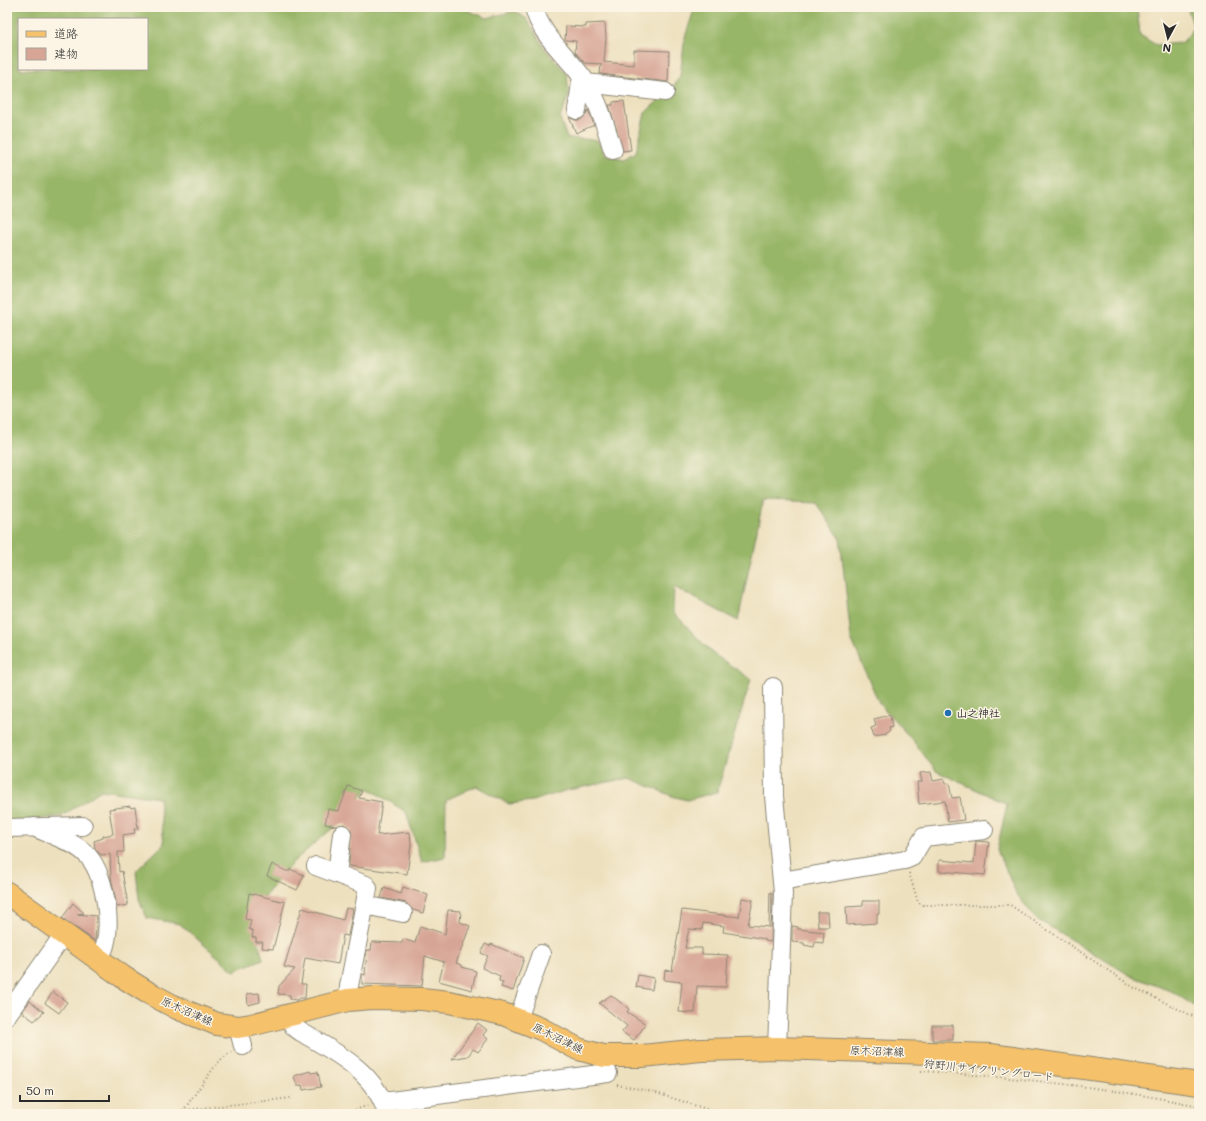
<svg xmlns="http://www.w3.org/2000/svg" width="1206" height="1121" viewBox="0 0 1206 1121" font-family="Mali,'Klee One',sans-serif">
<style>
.forest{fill:#98b668;stroke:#62704a;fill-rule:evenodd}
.building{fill:#d7a595}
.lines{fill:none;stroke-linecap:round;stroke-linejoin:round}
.minor-casing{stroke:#8c8674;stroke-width:20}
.major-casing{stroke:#8c8674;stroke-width:24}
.path{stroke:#8c8674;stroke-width:2;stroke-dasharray:1 3;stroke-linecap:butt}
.minor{stroke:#fff;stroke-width:18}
.major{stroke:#f5c16b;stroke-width:22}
.poi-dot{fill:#1f6fb2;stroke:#fcf5e5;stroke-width:1.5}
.labels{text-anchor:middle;stroke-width:3;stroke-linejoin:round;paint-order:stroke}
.poi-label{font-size:11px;font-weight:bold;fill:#2b2b2b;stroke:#fcf5e5;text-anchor:start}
.street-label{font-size:11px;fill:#2b2b2b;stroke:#fcf5e5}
</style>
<rect width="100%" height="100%" fill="#fcf5e5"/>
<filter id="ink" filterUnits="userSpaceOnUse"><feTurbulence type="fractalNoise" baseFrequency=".025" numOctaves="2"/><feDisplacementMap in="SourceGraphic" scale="8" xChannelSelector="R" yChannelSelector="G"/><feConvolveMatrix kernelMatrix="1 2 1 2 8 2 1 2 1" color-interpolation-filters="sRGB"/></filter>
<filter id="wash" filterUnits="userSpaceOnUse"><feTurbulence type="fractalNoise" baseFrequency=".012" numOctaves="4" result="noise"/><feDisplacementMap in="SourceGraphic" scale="16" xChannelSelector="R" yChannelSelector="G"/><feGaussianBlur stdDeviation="0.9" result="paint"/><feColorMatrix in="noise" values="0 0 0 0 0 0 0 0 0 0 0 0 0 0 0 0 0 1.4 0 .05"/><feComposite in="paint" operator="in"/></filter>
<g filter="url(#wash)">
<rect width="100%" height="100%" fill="#ede0be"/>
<path class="forest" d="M7,7H459L487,18L515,11L527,19L545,49L567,74L569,95L560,118L567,138L597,140L606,155L624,159L636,152L645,113L674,86L680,76L685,37L695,7H1137L1140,35L1156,45L1182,43L1194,28L1187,7H1199V1009L1173,992L1131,976L1035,918L1016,893L997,849L1007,804L936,771L914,742L879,703L851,638L840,538L816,503L763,501L738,621L674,587L673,612L712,653L751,679L717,792L687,800L672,796L629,778L568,790L532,801L509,804L476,786L446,800L445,857L422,862L406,812L368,788L341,821L294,861L251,913L263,959L234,971L180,924L147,918L139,899L136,871L164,844L159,798L101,790L62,816L7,823ZM19,19H147V69H19Z"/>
<g id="blocks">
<path class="building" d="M605,23L606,39L604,62L634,65V50L669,51L668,82L600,74L601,64L585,63L575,52L576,41L565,40L566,26L586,27V24Z
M624,101L631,150L623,151L609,105H613V102Z
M588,110L594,125L576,133L569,117L575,120H580L585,116Z
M890,715L892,727L889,728L890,731L885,735L874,737L871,728L876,726L874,719Z
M931,772L933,781L944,779L945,784L949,783L952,798L960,797L964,820L948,822L945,801L919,804L917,782H922L920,773Z
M348,786L362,791L359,798L382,802L377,835L410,832L411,845L407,874L349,866L351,830L344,824L336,826L325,824L328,809L339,811Z
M130,806L131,808L135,807L138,829H134L135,833L123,835L124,852H118L119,872L122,871L128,905L117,907L111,877L110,854L101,855L95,848L94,841L103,838V836L113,834L109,809Z
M976,841L989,842L985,875L939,871V860L974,863Z
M272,864L286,871H290V869L304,875L297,890L267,876Z
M403,887L428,895L423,913L413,910L406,903L381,898L384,888L401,894Z
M770,892L772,893L771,942L765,941V939L723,932L724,926L703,923L702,930L689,929L685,948H702V954L728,955L726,987L697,986L695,1013L679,1012L682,982L664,980L665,970L672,971L682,910L739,917L742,898L753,900L748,925L769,927Z
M249,893L285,902L273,949L262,948L263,942H256V938L252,937L253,931L249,929L251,920L245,919Z
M863,901H879V914H877V923L847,925L846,907L863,906Z
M73,903L84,913L77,914L97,916L95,941L62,918Z
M302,908L343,920L346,908L353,909L348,936L343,935L338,964L305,958L301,984H306L305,998H300L297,1000L290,999V995L278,994L279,986L295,969L284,967Z
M448,910L461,911L460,922L470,926L456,963L462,965V967L476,971L472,990L439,981L444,962L425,956L422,986L362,984V974L365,975L367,950H371L372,942L402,943L403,939L415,943L420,926L445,934Z
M817,912H828L829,927H818Z
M792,926L798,927V929L824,932L823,943L815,942L814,947L804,945V943L792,942Z
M485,944L490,946L491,944L524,958L513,991L501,987L503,982L499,981L500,976L482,968L488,956L481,953Z
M638,975L654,978L652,990L636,987Z
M53,992L67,1002L59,1013L45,1003Z
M259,993L260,1002L248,1005L247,994Z
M611,995L629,1009L627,1012L646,1024L634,1040L622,1032L627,1026L599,1003Z
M30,1001L44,1012L34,1021L22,1012Z
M478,1023L487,1030L483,1035L488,1039L478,1052L473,1049L468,1056L452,1059Z
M932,1025H953V1040H932Z
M310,1071L311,1073L318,1072L321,1087L303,1090L302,1085L297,1086L294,1076Z"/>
</g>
</g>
<g filter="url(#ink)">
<use href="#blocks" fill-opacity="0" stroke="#8c8674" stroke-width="1"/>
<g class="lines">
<g class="minor-casing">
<path id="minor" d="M534,7C540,38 573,59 589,87C600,105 606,129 613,150
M586,83L665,92
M577,110L582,76
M773,687L774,796L783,893L777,1048
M34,827C50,835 73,841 86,854C104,871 112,921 105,945C104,950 101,955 99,959
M7,828L83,826
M316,866L366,885L368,888L349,986L348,1000
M337,874L342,834
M783,885L787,880L905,860L912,857L924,837L984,830
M365,905L403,913
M7,1015L64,934
M288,1016L294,1027L301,1032C335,1052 376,1072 387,1114
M518,1019L541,954
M238,1027L243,1046
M383,1102L608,1073"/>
</g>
<g class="major-casing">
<path id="major" d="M7,893L123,977L147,992L177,1008L217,1024L238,1027L251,1025L348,1000L372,998L422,999L449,1002L503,1014L541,1029L578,1049L604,1056H642L701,1050L777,1048L991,1055L1199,1084"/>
</g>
<path class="path" d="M909,873L918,902L922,905H1010L1133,987L1199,1019
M921,1071C1013,1077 1108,1087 1199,1106
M617,1085L650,1091L722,1114
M183,1111L218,1062L231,1052
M150,1114L291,1098
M344,1114L369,1105"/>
<use href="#minor" class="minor"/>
<use href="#major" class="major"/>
</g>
</g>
<circle class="poi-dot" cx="948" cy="713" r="4"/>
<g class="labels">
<g class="poi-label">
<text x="956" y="717">山之神社</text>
</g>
<g class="street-label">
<text transform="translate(187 1011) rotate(24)" y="4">原木沼津線</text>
<text transform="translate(558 1038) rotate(26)" y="4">原木沼津線</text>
<text transform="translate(877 1051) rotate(2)" y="4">原木沼津線</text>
<text transform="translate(989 1070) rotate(6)" y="4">狩野川サイクリングロード</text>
</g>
</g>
<rect width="1206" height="1121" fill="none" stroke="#fcf5e5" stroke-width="24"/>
<rect x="18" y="18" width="130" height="52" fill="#fcf5e5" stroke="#a8a49b"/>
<rect x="26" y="31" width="20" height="6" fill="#f5c16b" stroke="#a8a49b"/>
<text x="54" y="38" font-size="12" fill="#2b2b2b">道路</text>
<rect x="26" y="48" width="20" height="12" fill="#d7a595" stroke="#a8a49b"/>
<text x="54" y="58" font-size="12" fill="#2b2b2b">建物</text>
<g transform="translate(1168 38) rotate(187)" stroke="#fcf5e5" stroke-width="3" paint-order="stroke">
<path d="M0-3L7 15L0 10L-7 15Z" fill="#2b2b2b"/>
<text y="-6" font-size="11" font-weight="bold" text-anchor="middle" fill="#2b2b2b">N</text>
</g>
<path d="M20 1095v6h89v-6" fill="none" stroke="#2b2b2b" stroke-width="2"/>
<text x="26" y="1095" font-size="12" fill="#2b2b2b" stroke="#fcf5e5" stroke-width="3" paint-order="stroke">50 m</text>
</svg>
